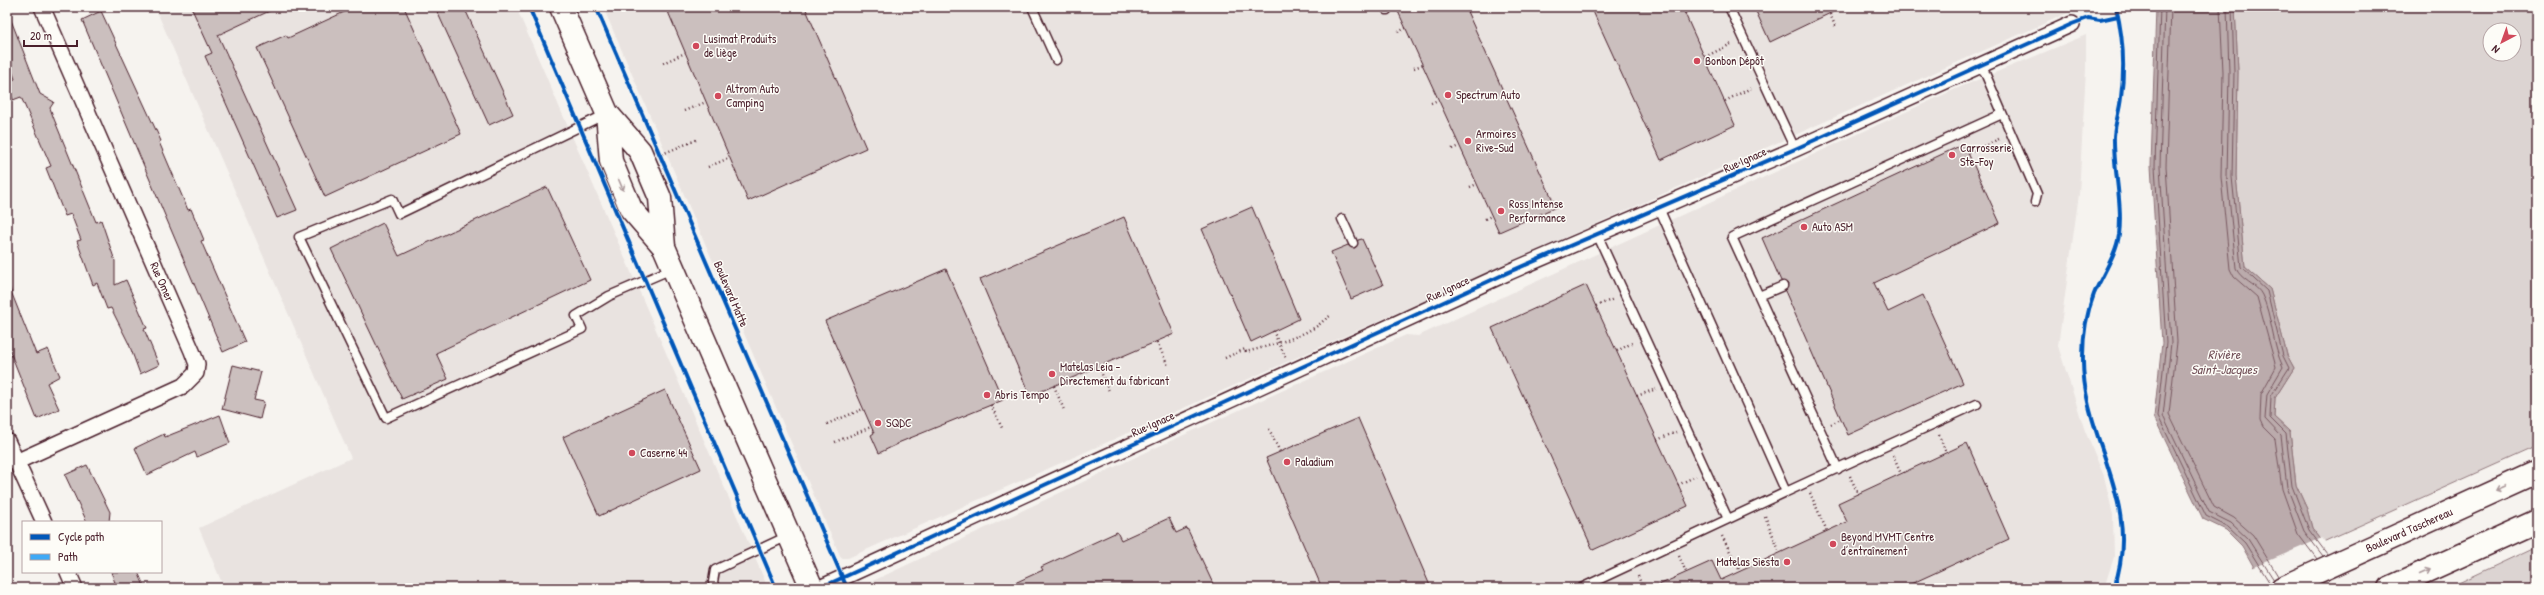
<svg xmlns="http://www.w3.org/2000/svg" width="2544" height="595" viewBox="0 0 2544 595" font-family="'Patrick Hand',sans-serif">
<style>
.built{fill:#e9e3e0}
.green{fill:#dcd4d2;stroke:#937a7e;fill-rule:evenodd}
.water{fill:#bbabac;stroke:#8e7378}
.pier{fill:#f6f3ef}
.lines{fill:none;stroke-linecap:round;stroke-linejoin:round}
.shore{stroke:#77575f;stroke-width:1}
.building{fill:#cbbfbe;stroke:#4a1f2b}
.lane-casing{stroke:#4a1f2b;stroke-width:11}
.street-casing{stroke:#4a1f2b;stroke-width:18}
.secondary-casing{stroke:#4a1f2b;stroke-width:25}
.primary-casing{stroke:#4a1f2b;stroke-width:25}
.path{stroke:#4a1f2b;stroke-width:2.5;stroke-dasharray:1 3;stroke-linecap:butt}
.lane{stroke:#fdfcf7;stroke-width:8}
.street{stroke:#fdfcf7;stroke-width:15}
.secondary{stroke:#fdfcf7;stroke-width:22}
.primary{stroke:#fdfcf7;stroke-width:22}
.quiet{stroke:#3fa9f5;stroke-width:3;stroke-dasharray:6 3;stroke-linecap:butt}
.cycleway-casing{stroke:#fdfcf7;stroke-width:6}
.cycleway{stroke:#0057b8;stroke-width:4}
.oneway{stroke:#ac999b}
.poi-dot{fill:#d1495b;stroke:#fdfcf7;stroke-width:1.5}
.labels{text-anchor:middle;stroke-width:3;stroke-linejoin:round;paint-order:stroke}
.poi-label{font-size:12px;fill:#4a1f2b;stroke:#fdfcf7;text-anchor:start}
.street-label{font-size:12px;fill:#4a1f2b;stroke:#fdfcf7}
.water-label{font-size:13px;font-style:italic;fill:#725058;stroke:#fdfcf7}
</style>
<rect width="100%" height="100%" fill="#f6f3ef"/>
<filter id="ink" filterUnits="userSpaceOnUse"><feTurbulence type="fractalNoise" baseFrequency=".025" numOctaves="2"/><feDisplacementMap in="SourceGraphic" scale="8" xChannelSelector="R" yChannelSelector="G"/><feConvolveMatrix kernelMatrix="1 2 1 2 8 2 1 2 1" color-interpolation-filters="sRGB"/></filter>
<g filter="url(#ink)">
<path class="built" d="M155,7H516L768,588H224L199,528L351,458Z
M603,7H2081L848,558H841Z
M2086,35V69L2079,194L2058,346L2085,431L2104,476L2113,515L2114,557L2104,588H858L1155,448L1406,335L1418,336L1958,88Z"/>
<path class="green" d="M2235,7H2537V446L2323,542L2312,528L2307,509L2296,485L2290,432L2274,417L2275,398L2294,368L2287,355L2270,289L2245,267L2236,176L2238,72ZM2490,30H2514V54H2490Z
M2537,546V588H2448Z"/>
<path class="water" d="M2156,7H2235L2238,72L2236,176L2245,267L2270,289L2287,355L2294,368L2275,398L2274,417L2290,432L2296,485L2307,509L2312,528L2323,542L2256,571L2242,546L2226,530L2203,519L2154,417L2162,343L2151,166Z"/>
<path class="pier" d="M2322,538L2363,588H2266L2252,568Z"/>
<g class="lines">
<path class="shore" d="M2160,7L2155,166L2166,343L2158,416L2206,516L2228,527L2245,543L2271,585
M2165,7L2160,166L2171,343L2163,416L2209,512L2231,523L2248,539L2274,580
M2171,7L2166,166L2177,342L2169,414L2214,507L2234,518L2253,535L2278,576
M2220,7L2223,72L2221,177L2230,269L2234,277L2257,297L2276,367L2261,394L2260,420L2263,427L2275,439L2282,489L2298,534L2317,559
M2227,7L2229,72L2227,177L2236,268C2240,280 2257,284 2262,295C2272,316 2272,344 2283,367L2267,394L2265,419L2281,436L2287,487L2304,531L2323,556
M2232,7L2234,72L2232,177L2241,267L2267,291L2283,356L2289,368L2271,396L2270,418L2286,434L2292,486L2309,530L2327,554"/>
</g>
<path class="building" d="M191,7H278L218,35L297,210L277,218L205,56L212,53Z
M355,7H404L461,134L325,197L257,48L286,35L288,38Z
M435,7H464L513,114L489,125Z
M666,7H805L866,148L748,201Z
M1396,7H1465L1556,207L1499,232Z
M1591,7H1682L1735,125L1661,160Z
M1754,7H1843L1770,42Z
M7,10L40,94L54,102L50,108L54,119L96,222L101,220L115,261V285L126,280L147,328L144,329L159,365L140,374L129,344L111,308L107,309L97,283L93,285L77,241L81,240L71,214L65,216L46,168L51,166L21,97L13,100L7,82L15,79L7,57Z
M101,11L161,141L159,142L188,210L191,209L204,240L201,241L245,342L223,352L82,20Z
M1964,144L2000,223L1874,283L1888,312L1923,295L1963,383L1848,435L1785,291L1788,284L1781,281L1762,238Z
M547,187L590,280L436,353L448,379L402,399L331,249L383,223L399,256Z
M1252,207L1299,319L1251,342L1202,229Z
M1124,217L1174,334L1030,396L980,279Z
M1362,239L1383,285L1351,299L1331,252L1348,245L1355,248L1358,240Z
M946,269L1003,400L898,443V444L879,453L871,435L874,433L825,321Z
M8,284L36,354L48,349L60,376L47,383L59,409L37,419L7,344Z
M1586,285L1688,506L1593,550L1492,328Z
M233,365L261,372L254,400L264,402L260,419L222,409Z
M665,390L701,469L599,516L563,437Z
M220,415L230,443L197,457L195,452L147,475L135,448L164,434L165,437Z
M1358,418L1431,588H1322L1266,458Z
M1967,443L2009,539L1902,588H1652L1712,561L1721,580L1847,522L1838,503Z
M87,465L110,512L109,522H87L65,475Z
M1169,518L1176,533L1187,528L1215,588H1004L1043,570L1041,567L1117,532L1121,540Z
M111,572H138L145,588H117Z"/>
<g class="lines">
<g class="lane-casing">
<path id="lane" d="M1032,7L1056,60
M1729,7L1795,149
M1387,10V7
M1982,66L2037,194L2035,202
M606,114L399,214L392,199L299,237L386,418L582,329L576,316L609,296L672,269
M1342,219L1353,243
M1597,234L1728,519
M1759,296L1783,286
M1838,469L1732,237L2002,114
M1786,492L1977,404
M715,588L713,582L715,570L788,536
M1581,588L1786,492L1659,208"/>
</g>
<g class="street-casing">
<path id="street" d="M7,441L44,522
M16,462L183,386L196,373L197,364L192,351L42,7
M68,572L75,588
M820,588L1509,272L1795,149L2072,24"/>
</g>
<g class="secondary-casing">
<path id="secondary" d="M561,7L607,113L640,151L660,198L664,247
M607,113L611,161L631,209L664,247L812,588"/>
</g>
<g class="primary-casing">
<path id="primary" d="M2282,588L2537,472
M2389,588L2537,521"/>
</g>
<path class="path" d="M1685,13L1696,7
M1830,14L1836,28
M1398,32L1406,28
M1705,57L1733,43
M663,63L685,53
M1414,68L1422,65
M1725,101L1753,87
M1431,103L1438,100
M684,111L706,102
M1452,149L1459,146
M1969,153L2001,138
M662,154L696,140
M708,167L729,158
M1470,187L1477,184
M1485,219L1491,216
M1596,306L1614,299
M1273,331L1286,358
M1157,342L1168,366
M1617,351L1634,342
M1225,358L1245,349L1246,352C1269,346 1292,340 1312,329C1319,326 1323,320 1330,316
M1099,367L1109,391
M1054,386L1064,410
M1637,396L1656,389
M991,405L1002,428
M827,424L863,409
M1831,424L1841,419
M1269,429L1280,452
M1939,435L1946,453
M1657,440L1676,432
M835,442L871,427
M1893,456L1901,474
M1850,476L1858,494
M1678,485L1696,476
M1810,493L1827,531
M1765,516L1780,553
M1722,536L1740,571
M1679,556L1686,572
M1638,576L1643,588"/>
<use href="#lane" class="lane"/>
<use href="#street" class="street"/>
<use href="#secondary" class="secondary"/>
<use href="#primary" class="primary"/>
<path class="quiet" d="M2086,7L2088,18"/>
<g class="cycleway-casing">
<path id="cycleway" d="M529,7L776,588
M596,7L847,588
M820,588L1509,272L1795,149L2072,24L2088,18L2100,20L2118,16
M2114,588C2144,500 2081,439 2083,356C2083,335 2087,312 2094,294C2102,275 2116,255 2119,235C2123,202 2113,169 2114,136C2115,123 2120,110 2121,97C2125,68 2123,36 2116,7"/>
</g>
<use href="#cycleway" class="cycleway"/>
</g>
<defs><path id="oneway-shaft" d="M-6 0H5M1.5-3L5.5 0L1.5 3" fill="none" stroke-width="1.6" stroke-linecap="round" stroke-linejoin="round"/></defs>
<g class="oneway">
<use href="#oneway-shaft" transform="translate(621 185) rotate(67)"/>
<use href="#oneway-shaft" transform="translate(2501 488) rotate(156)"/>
<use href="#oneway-shaft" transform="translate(2425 572) rotate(-24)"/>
</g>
</g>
<g class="poi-dot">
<circle cx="696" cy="46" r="4"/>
<circle cx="1697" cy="61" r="4"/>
<circle cx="1448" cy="95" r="4"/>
<circle cx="718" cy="96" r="4"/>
<circle cx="1468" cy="141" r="4"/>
<circle cx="1952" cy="155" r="4"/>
<circle cx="1501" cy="211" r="4"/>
<circle cx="1804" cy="227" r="4"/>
<circle cx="1052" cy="374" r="4"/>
<circle cx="987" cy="395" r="4"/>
<circle cx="878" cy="423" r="4"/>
<circle cx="632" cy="453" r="4"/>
<circle cx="1287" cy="462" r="4"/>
<circle cx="1833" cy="544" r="4"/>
<circle cx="1787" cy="562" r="4"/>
</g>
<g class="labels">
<g class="poi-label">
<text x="704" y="43">Lusimat Produits<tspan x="704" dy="14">de liège</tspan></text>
<text x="1705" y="65">Bonbon Dépôt</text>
<text x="726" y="93">Altrom Auto<tspan x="726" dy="14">Camping</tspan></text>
<text x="1456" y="99">Spectrum Auto</text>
<text x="1476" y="138">Armoires<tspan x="1476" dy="14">Rive-Sud</tspan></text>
<text x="1960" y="152">Carrosserie<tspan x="1960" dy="14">Ste-Foy</tspan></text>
<text x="1509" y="208">Ross Intense<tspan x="1509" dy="14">Performance</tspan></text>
<text x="1812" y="231">Auto ASM</text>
<text x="1060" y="371">Matelas Leia -<tspan x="1060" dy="14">Directement du fabricant</tspan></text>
<text x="995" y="399">Abris Tempo</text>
<text x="886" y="427">SQDC</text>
<text x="640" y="457">Caserne 44</text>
<text x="1295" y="466">Paladium</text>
<text x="1841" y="541">Beyond MVMT Centre<tspan x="1841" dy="14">d’entraînement</tspan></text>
<text x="1779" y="566" text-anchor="end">Matelas Siesta</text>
</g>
<g class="street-label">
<text transform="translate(1745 160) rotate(-24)" y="4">Rue Ignace</text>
<text transform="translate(162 282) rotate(66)" y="4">Rue Omer</text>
<text transform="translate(1448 289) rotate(-25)" y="4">Rue Ignace</text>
<text transform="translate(731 294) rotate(67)" y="4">Boulevard Matte</text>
<text transform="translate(1153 424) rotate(-24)" y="4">Rue Ignace</text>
<text transform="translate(2409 530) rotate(-24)" y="4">Boulevard Taschereau</text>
</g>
<g class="water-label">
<text x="2224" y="359">Rivière<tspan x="2224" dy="15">Saint-Jacques</tspan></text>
</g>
</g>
<rect width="2544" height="595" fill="none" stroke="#fdfcf7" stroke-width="24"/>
<rect x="12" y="12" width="2520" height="571" fill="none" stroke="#4a1f2b" stroke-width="1.5" filter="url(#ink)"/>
<rect x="22" y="521" width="140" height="52" fill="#fdfcf7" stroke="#b5a4a5"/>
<rect x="30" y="534" width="20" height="6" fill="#0057b8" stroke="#b5a4a5"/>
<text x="58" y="541" font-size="12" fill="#4a1f2b">Cycle path</text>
<rect x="30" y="554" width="20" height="6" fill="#3fa9f5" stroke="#b5a4a5"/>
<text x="58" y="561" font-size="12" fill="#4a1f2b">Path</text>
<g transform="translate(2502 42) rotate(221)"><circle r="19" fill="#fdfcf7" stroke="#b5a4a5"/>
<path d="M0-3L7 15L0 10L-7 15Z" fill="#d1495b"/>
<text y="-6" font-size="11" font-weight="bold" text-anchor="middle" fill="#4a1f2b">N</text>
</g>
<path d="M24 40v6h53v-6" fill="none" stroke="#4a1f2b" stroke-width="2"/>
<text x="30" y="40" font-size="12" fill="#4a1f2b" stroke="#fdfcf7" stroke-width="3" paint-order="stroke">20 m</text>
</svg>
